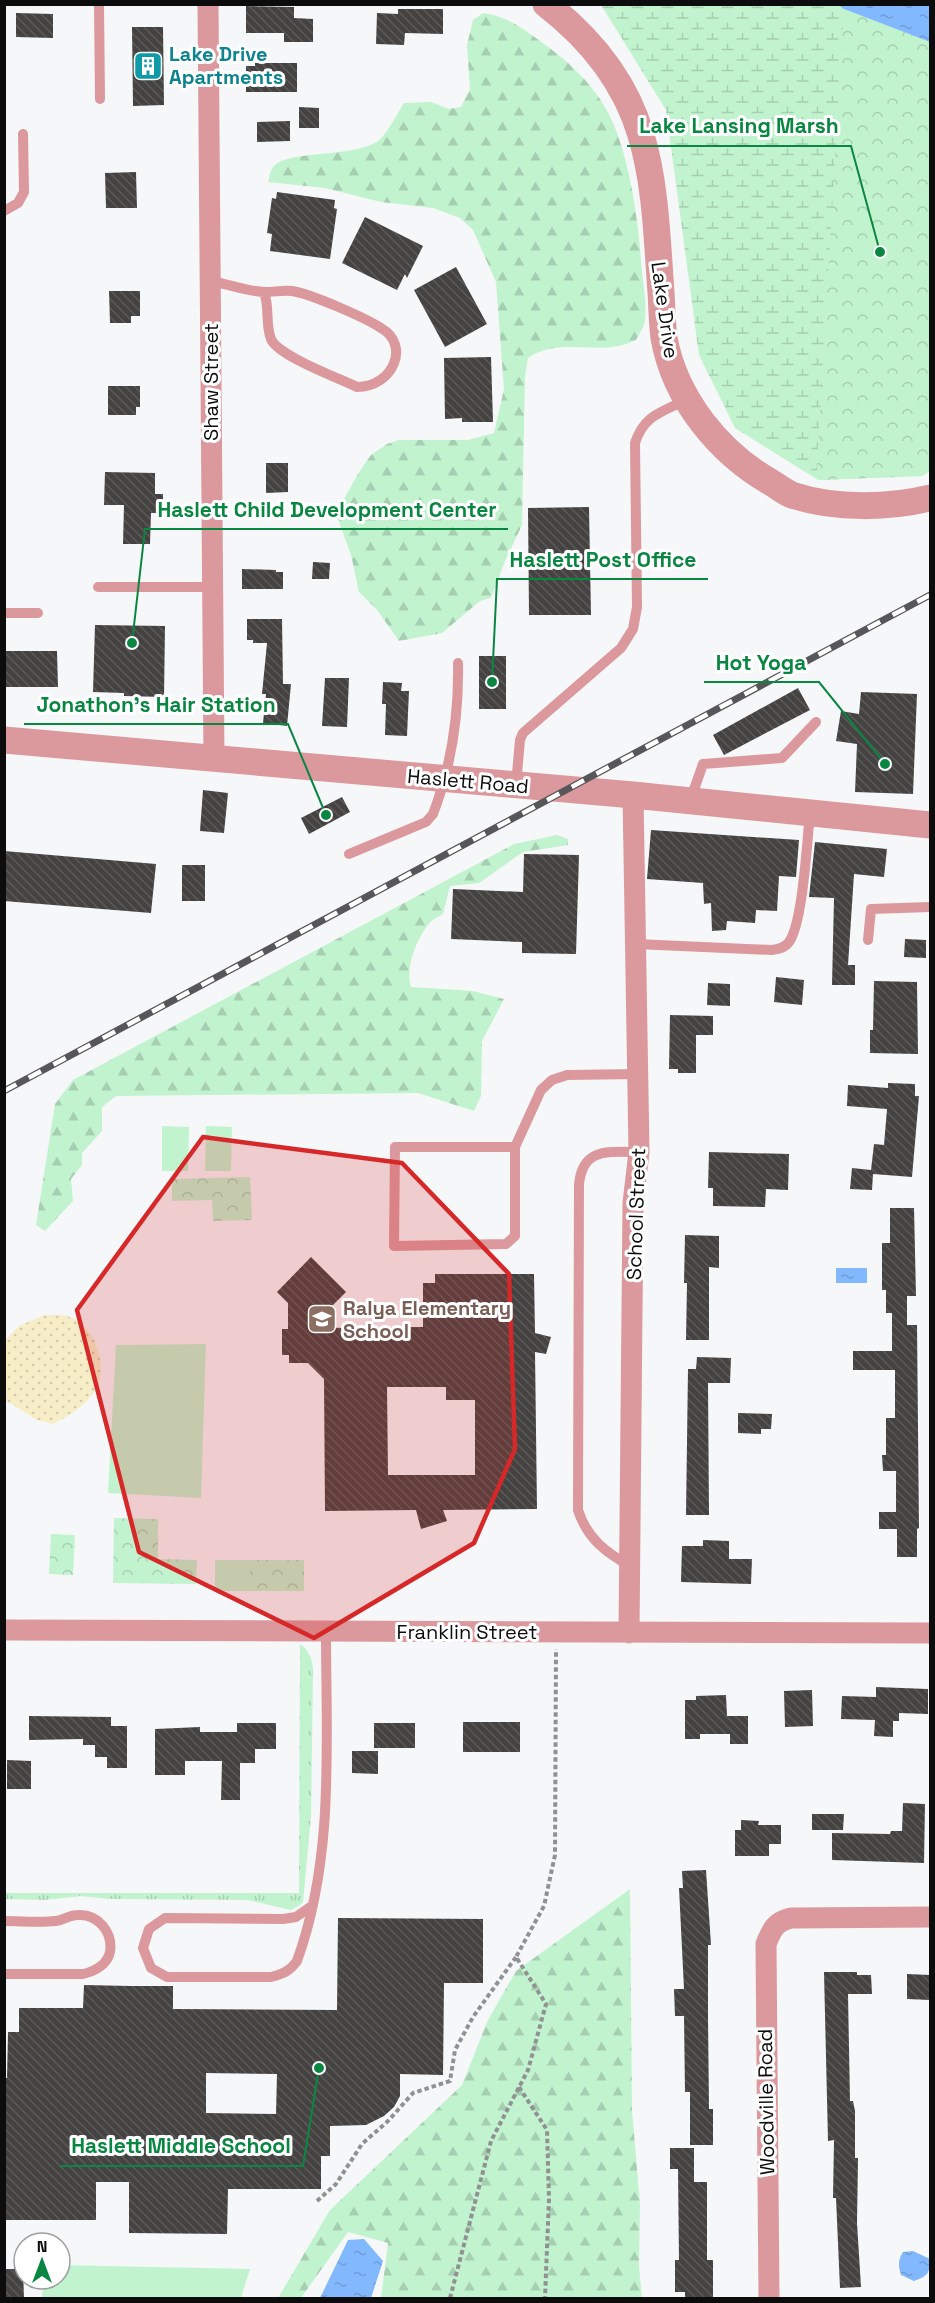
<svg xmlns="http://www.w3.org/2000/svg" width="935" height="2303" viewBox="0 0 935 2303" font-family="'Space Grotesk',sans-serif">
<style>
.grass{fill:url(#grass-tufts)}
.forest{fill:url(#forest-firs)}
.wetland{fill:url(#wetland-marsh)}
.sand{fill:url(#sand-dots)}
.park{fill:url(#park-crowns)}
.garden{fill:#c2f3cf}
.water{fill:url(#water-ripples)}
.building{fill:url(#building-back-hatch);fill-rule:evenodd}
.lines{fill:none;stroke-linecap:round;stroke-linejoin:round}
.path{stroke:#909192;stroke-width:4;stroke-dasharray:4.5 3;stroke-linecap:butt}
.service{stroke:#db999d;stroke-width:10}
.minor{stroke:#db999d;stroke-width:21}
.tertiary{stroke:#db999d;stroke-width:27}
.rail-casing{stroke:#575759;stroke-width:7}
.rail{stroke:#fff;stroke-width:4.5;stroke-dasharray:14;stroke-linecap:butt}
.marked{fill:#d62828;fill-opacity:0.2;stroke:#d62828;stroke-width:4.5;stroke-linejoin:round}
.labels{text-anchor:middle;stroke-width:6;stroke-linejoin:round;paint-order:stroke}
.culture-label{font-size:20px;font-weight:bold;fill:#0d838f;stroke:#fff;text-anchor:start}
.street-label{font-size:20px;fill:#0c0c0d;stroke:#fff}
.education-label{font-size:20px;font-weight:bold;fill:#785e54;stroke:#fff;text-anchor:start}
.leader{fill:none;stroke:#098742;stroke-width:2}
.callout-dot{fill:#098742;stroke:#fff;stroke-width:2}
.callout-label{font-size:21px;text-anchor:middle;font-weight:bold;fill:#098742;stroke:#fff;stroke-width:6;stroke-linejoin:round;paint-order:stroke}
</style>
<defs>
<pattern id="grass-tufts" width="24" height="20" patternUnits="userSpaceOnUse" patternTransform="scale(1.5)"><rect width="24" height="20" fill="#c2f3cf"/><path d="M3 7l-1-3M5 7V3M7 7l1-3M15 17l-1-3M17 17v-4M19 17l1-3" fill="none" stroke="#a6cfb1"/></pattern>
<pattern id="forest-firs" width="22" height="20" patternUnits="userSpaceOnUse" patternTransform="scale(1.5)"><rect width="22" height="20" fill="#c2f3cf"/><path d="M5 1l3.5 6h-7zM16 11l3.5 6h-7z" fill="#a6cfb1"/></pattern>
<pattern id="wetland-marsh" width="20" height="14" patternUnits="userSpaceOnUse" patternTransform="scale(1.5)"><rect width="20" height="14" fill="#c2f3cf"/><path d="M1 5h8M5 5V1M11 12h8M15 12V8" fill="none" stroke="#a6cfb1"/></pattern>
<pattern id="sand-dots" width="8" height="8" patternUnits="userSpaceOnUse" patternTransform="scale(1.5)"><rect width="8" height="8" fill="#f7eec8"/><path d="M2 2h.1M6 6h.1" fill="none" stroke="#d3cbab" stroke-width="1.8" stroke-linecap="round"/></pattern>
<pattern id="park-crowns" width="20" height="18" patternUnits="userSpaceOnUse" patternTransform="scale(1.5)"><rect width="20" height="18" fill="#c2f3cf"/><path d="M2 6a3 3 0 1 1 6 0M12 15a3 3 0 1 1 6 0" fill="none" stroke="#a6cfb1"/></pattern>
<pattern id="water-ripples" width="26" height="14" patternUnits="userSpaceOnUse" patternTransform="scale(1.5)"><rect width="26" height="14" fill="#81b8fe"/><path d="M2 4q2-2 4 0t4 0M15 11q2-2 4 0t4 0" fill="none" stroke="#6e9dd8"/></pattern>
<pattern id="building-back-hatch" width="6" height="6" patternUnits="userSpaceOnUse" patternTransform="scale(1.5)"><rect width="6" height="6" fill="#454342"/><path d="M-1 5l2 2M0 0l6 6M5-1l2 2" fill="none" stroke="#5c5a59"/></pattern>
</defs>
<rect width="100%" height="100%" fill="#f6f7f9"/>
<path class="grass" d="M5,1640V1893H299L300,1644C308,1650 312,1657 313,1668L311,1816L303,1902L300,1905L291,1910L247,1900L109,1899L81,1896L45,1900L5,1899Z"/>
<path class="forest" d="M483,13C506,16 522,28 540,41C566,59 591,82 606,109C628,147 638,217 641,260C642,279 647,300 645,319C645,326 639,334 636,340C630,342 624,345 618,346C587,352 556,339 528,358L525,376L522,525L505,561L491,598L480,601L442,633L399,641L377,610L359,592L351,555L338,519L345,497L359,472L371,455L387,444L399,440H468L494,433L504,389L496,282L473,230L460,218L433,208L381,202L325,188L268,182C270,176 270,169 275,165C292,150 353,158 378,141C386,136 398,112 404,103L431,102L449,109L461,107L470,89L467,45L473,20Z
M557,835L568,839V845L523,852L479,883L450,886L443,914C438,917 431,920 428,925C416,940 405,969 411,987L473,991L504,999L482,1041L481,1096L474,1111L418,1093L116,1096L102,1107V1131L82,1153V1165L71,1179L73,1201L45,1231L36,1225L55,1104L73,1080L514,844Z
M630,1889L632,2111L640,2204L639,2266L642,2298H381L388,2243L348,2232L301,2298H278L330,2210L462,2085L488,2020L516,1971Z"/>
<path class="wetland" d="M601,5H838L844,9L930,42V471L922,476L818,480L735,428L699,355L666,110Z"/>
<path class="sand" d="M44,1315C52,1315 60,1314 67,1316C95,1324 109,1365 96,1389C86,1406 69,1415 53,1424L37,1420L5,1400V1340L19,1326Z"/>
<path class="park" d="M844,9L930,42V471L922,476L818,480L817,462Z
M250,1177L252,1220L213,1221L212,1200L172,1201V1179Z
M114,1518L158,1519V1559L197,1560L196,1584L113,1583Z
M51,1534L75,1535L73,1575L49,1574Z
M250,1560H304V1591H250Z"/>
<path class="garden" d="M162,1126L189,1127L188,1171H162Z
M206,1126L232,1127L231,1171H205Z
M206,1344L201,1498L108,1493L116,1345Z
M215,1560H250V1591H215Z
M60,2265L250,2269L241,2298H42L43,2281L45,2279H60Z"/>
<path class="water" d="M838,5H930V42L844,9Z
M836,1268H867V1283H836Z
M364,2239L383,2261L371,2298H320L348,2240Z
M913,2251L930,2259C930,2273 928,2276 914,2281L901,2275C898,2265 898,2260 903,2252Z"/>
<path class="building" d="M246,6L294,7V18L313,19V42H284V33H246Z
M398,9H443V34L405,33L404,45L376,44L377,13L398,14Z
M16,13L53,14V38L16,37Z
M132,27H163L164,105L133,106Z
M255,63H297V92H246V66H255Z
M299,107L319,108V128H299Z
M290,121V141L257,142V122Z
M136,172L137,208H106L105,173Z
M277,192L335,200L334,208L337,209L330,259L270,251L272,234L267,233L272,198L276,199Z
M365,217L423,246L407,278L405,274L397,290L342,263Z
M456,267L487,324L445,347L414,290Z
M109,291H140V316H131V323H110Z
M491,357L493,422H462V418L445,419L444,358Z
M108,386H140V407H136V415H108Z
M266,463H288V492L266,493Z
M105,472L155,473V494H163V513H151L150,544H123L124,505H104Z
M589,507L591,615H529L528,508Z
M313,562L330,563L329,579H312Z
M242,569L276,570V572H283V589H242Z
M247,619H282L283,684H291L287,726L263,723L266,694H262L267,643H253V640H247Z
M95,625L165,626L164,697L124,696V693L93,692Z
M4,651H57L58,687H4Z
M479,656H506V709H479Z
M325,678H349L347,727L322,726Z
M383,682L402,683L401,691H409L407,736L385,735L386,704H382Z
M798,688L810,710L724,755L713,735Z
M861,692L917,694L913,794L855,792L857,744L836,741L841,711L859,714Z
M203,790L228,793L224,833L200,831Z
M342,797L350,812L309,834L301,818Z
M651,830L799,840L796,877L779,876L777,911L756,910L755,923L727,921L726,930L712,931L711,903L704,904L703,883L647,879Z
M815,842L887,849L884,877L854,874L848,965H855V985H832L834,898L809,897Z
M4,851L156,864L151,913L4,901Z
M524,854L579,855L576,954L522,953V942L451,939L453,889L523,892Z
M182,865H205V901H182Z
M905,939L926,940V958L904,957Z
M776,977L804,980L802,1005L774,1002Z
M874,981L917,982L918,1054L870,1053V1030H873Z
M708,983L730,984V1006L707,1005Z
M670,1015L713,1016V1035H696V1073H678V1069H669Z
M888,1083L915,1084V1096H919L912,1177L873,1174L872,1190L850,1189L852,1168L871,1170L874,1144L884,1145L887,1109L847,1106L848,1085L888,1088Z
M709,1152L789,1154L788,1190L766,1189L765,1207L713,1206V1188H708Z
M890,1208H914L916,1296H907V1325H917L919,1528L917,1529V1557H897V1529H879V1512H896V1471H883L882,1455H886V1418H895V1370H853V1351H892V1313H886V1290H882V1243H890Z
M685,1235L719,1236V1268L709,1267V1340H686L687,1283H684Z
M311,1257L346,1292L330,1308L336,1313L321,1328L423,1327V1283H435V1274H534L535,1333L551,1337L546,1354L535,1352L537,1509L443,1510L447,1521L421,1529L416,1510L325,1511L324,1379L308,1363H289V1355H282V1329H288V1303L277,1292ZM387,1387H446V1400H475V1475H388Z
M697,1357L731,1358L730,1383H708L709,1515H686L688,1369H696Z
M738,1413L772,1414L771,1429H761V1434L738,1433Z
M703,1540L729,1541V1559H752L751,1584L681,1582L682,1546H703Z
M876,1687L928,1689V1714L899,1713V1721H893V1737L874,1736L875,1720L841,1719L842,1696L876,1697Z
M812,1690L813,1726L785,1727L784,1691Z
M726,1695L727,1716H748V1744H730V1734H700V1739H685V1700H696V1696Z
M29,1716L111,1717V1726H127V1768H107V1757H95V1745H83V1739L29,1740Z
M463,1722H520V1752H463Z
M237,1723H276V1749H255V1763H240V1800H221L222,1761H185V1775H155V1729L200,1727V1732H237Z
M374,1723H415V1748H374Z
M352,1751H378V1774L352,1773Z
M7,1760L31,1761V1789H7Z
M903,1803L925,1804L924,1863L832,1860V1833L890,1834L891,1831H902Z
M812,1814H844L843,1830H812Z
M741,1820L759,1821L758,1825H781V1844H769V1856H735V1830H741Z
M706,1870L711,1945H708V2016L709,2109H713V2145H690V2092H685L684,2016H675L674,1989H684L679,1888H683L682,1871Z
M338,1918L483,1919V1983H444L443,2075L400,2074V2096L394,2107L384,2116L366,2125L330,2126V2156H321V2189H228L227,2234L129,2233V2182H96V2220H4V2078H7L8,2032H19V2008H83L84,1985L131,1986H173V2009L337,2010ZM206,2073L277,2074L276,2114L206,2113Z
M824,1972H857V1975H871L872,1994H848L850,2101H853L855,2111V2158H858L857,2223L861,2287L840,2288L836,2198H833L834,2140L828,2141Z
M907,1974L930,1975V2000L907,1999Z
M670,2148H694V2182H707V2260H713V2298H685V2292H675V2260H679L678,2169H670Z
M4,2269H23L24,2298H4Z"/>
<g class="lines">
<path class="path" d="M519,2087L547,2130L549,2199L545,2298
M317,2201L336,2184L362,2144L388,2121L413,2093L450,2081L455,2050L473,2017L516,1957
M450,2298L491,2141L528,2070L546,2004L516,1957L544,1906L555,1855L556,1649"/>
<path class="service" d="M99,4L100,99
M4,211L18,203L24,192L23,134
M211,281C228,284 248,292 265,292C274,292 283,290 292,291C311,294 364,317 381,328C411,345 393,387 357,387C339,378 278,356 271,339C265,324 270,308 264,292
M98,587H213
M4,613H38
M516,785L520,740L523,733L621,648L633,629L637,607L635,443C644,415 662,412 686,400
M690,801L703,764L782,758L816,722
M349,854L426,822L433,814C451,767 459,713 458,663
M868,940L871,909L930,907
M636,944L772,950C778,949 785,948 789,942C803,923 807,840 810,813
M515,1147H395L394,1246L506,1244L515,1236V1147L541,1090L552,1080L567,1075L638,1074
M630,1566C605,1552 587,1538 578,1510L579,1185C582,1147 609,1152 639,1152
M313,1905L296,1917L283,1919L165,1918L149,1929L143,1948L151,1968L167,1977H271C283,1974 290,1971 297,1961C335,1857 326,1741 326,1632
M4,1921C21,1921 39,1923 56,1921C64,1920 69,1915 78,1915C98,1914 113,1932 110,1952C107,1965 95,1971 83,1974H4"/>
<path class="minor" d="M208,4L214,759
M4,1630L930,1633
M629,1633L633,1203L639,1152L633,795
M769,2298L766,1944C772,1929 775,1922 791,1918L930,1917"/>
<path class="tertiary" d="M546,4C590,38 625,81 641,135C656,185 657,240 661,292C662,307 662,323 664,338C675,399 719,453 772,483C779,487 787,494 795,496C836,509 889,508 930,498
M4,740L633,795L930,825"/>
<g class="rail-casing">
<path id="rail" d="M4,1091L930,595"/>
</g>
<use href="#rail" class="rail"/>
</g>
<path class="marked" d="M203,1137L402,1163L509,1274L515,1449L474,1543L314,1638L139,1552L77,1310Z"/>
<defs>
<g id="building-square" transform="scale(1.5)"><rect x="-9" y="-9" width="18" height="18" rx="4" fill="#0f9aa8" stroke="#fff"/><path d="M-4-6H4V6H1V3H-1V6H-4ZM-2.5-4.3h1.7v1.8h-1.7ZM.8-4.3h1.7v1.8H.8ZM-2.5-1h1.7V.8h-1.7ZM.8-1h1.7V.8H.8Z" fill="#fff"/></g>
<g id="school-square" transform="scale(1.5)"><rect x="-9" y="-9" width="18" height="18" rx="4" fill="#8d6e63" stroke="#fff"/><path d="M0-5L7-2L0 1L-7-2ZM-4 1L0 2.5L4 1V4Q0 6-4 4Z" fill="#fff"/></g>
</defs>
<g fill-rule="evenodd">
<use href="#building-square" x="148" y="66"/>
<use href="#school-square" x="322" y="1319"/>
</g>
<g class="labels">
<g class="culture-label">
<text x="169" y="61">Lake Drive<tspan x="169" dy="23">Apartments</tspan></text>
</g>
<g class="street-label">
<text transform="translate(665 310) rotate(82)" y="7">Lake Drive</text>
<text transform="translate(211 382) rotate(-90)" y="7">Shaw Street</text>
<text transform="translate(468 781) rotate(5)" y="7">Haslett Road</text>
<text transform="translate(636 1214) rotate(-88)" y="7">School Street</text>
<text x="467" y="1639">Franklin Street</text>
<text transform="translate(766 2102) rotate(-91)" y="7">Woodville Road</text>
</g>
<g class="education-label">
<text x="343" y="1315">Ralya Elementary<tspan x="343" dy="23">School</tspan></text>
</g>
</g>
<path class="leader" d="M880 252L851 146H627M132 643L145 529H508M492 682L497 579H708M885 764L819 682H704M326 815L288 724H24M319 2068L303 2166H60"/>
<g class="callout-dot">
<circle cx="880" cy="252" r="6"/>
<circle cx="132" cy="643" r="6"/>
<circle cx="492" cy="682" r="6"/>
<circle cx="885" cy="764" r="6"/>
<circle cx="326" cy="815" r="6"/>
<circle cx="319" cy="2068" r="6"/>
</g>
<g class="callout-label">
<text x="739" y="133">Lake Lansing Marsh</text>
<text x="327" y="517">Haslett Child Development Center</text>
<text x="603" y="567">Haslett Post Office</text>
<text x="761" y="670">Hot Yoga</text>
<text x="156" y="712">Jonathon's Hair Station</text>
<text x="181" y="2153">Haslett Middle School</text>
</g>
<rect width="935" height="2303" fill="none" stroke="#0c0c0d" stroke-width="12"/>
<g transform="translate(42 2261)"><circle r="28" fill="#ffffff" stroke="#9e9e9e" stroke-width="1.5"/>
<path d="M0-4.5L10 22L0 15L-10 22Z" fill="#098742"/>
<text y="-9" font-size="16" font-weight="bold" text-anchor="middle" fill="#0c0c0d">N</text>
</g>
</svg>
